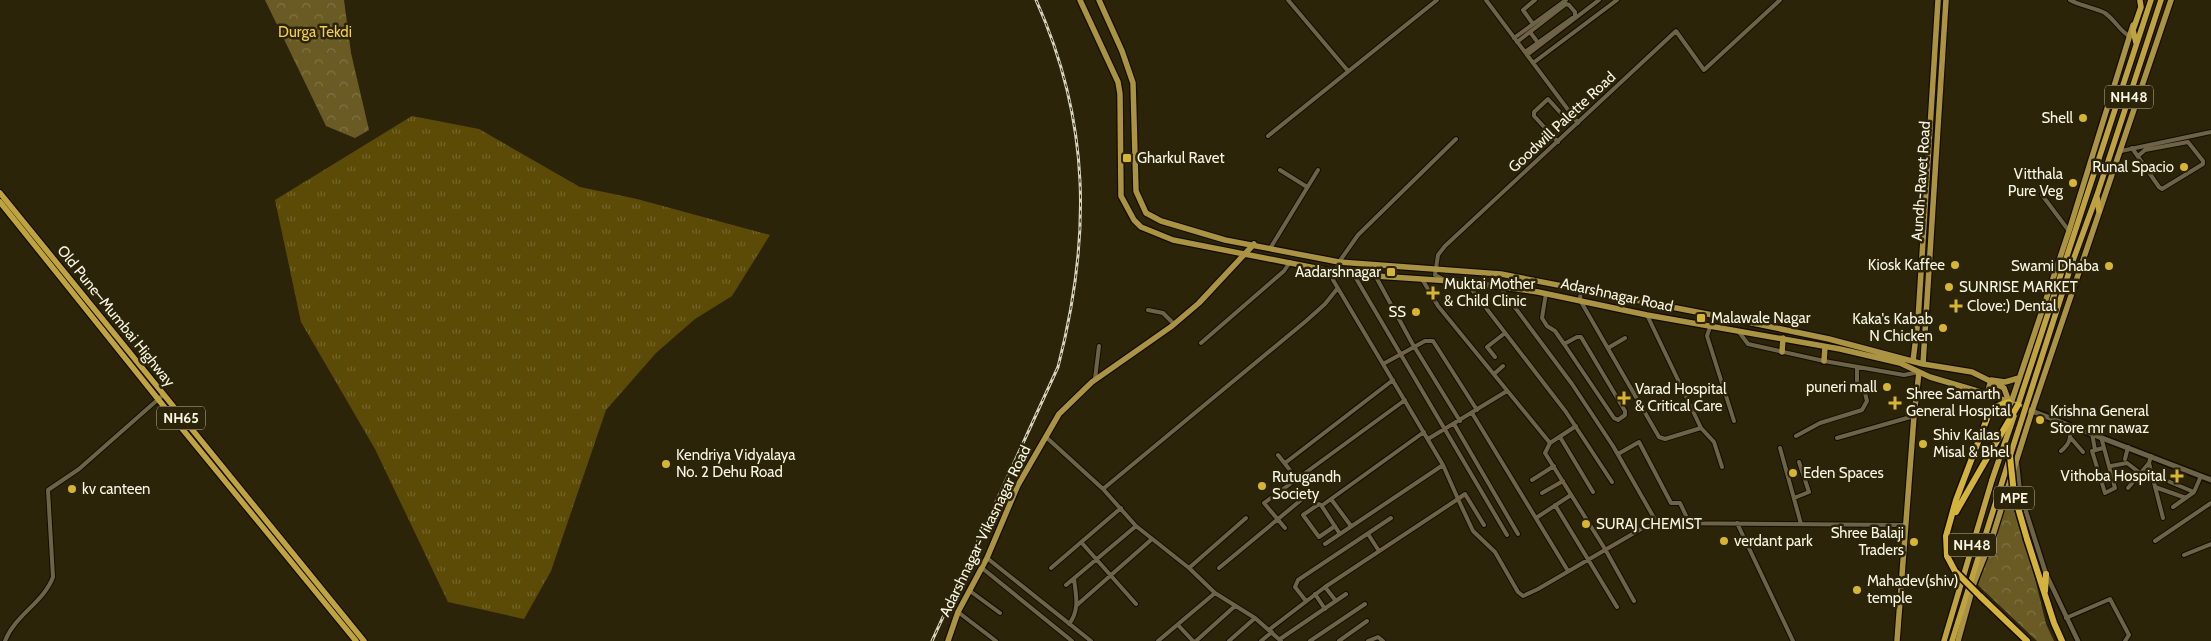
<svg xmlns="http://www.w3.org/2000/svg" width="2211" height="641" viewBox="0 0 2211 641" font-family="Cabin,sans-serif">
<style>
.grass{fill:url(#grass-tufts)}
.forest{fill:url(#forest-crowns)}
.lines{fill:none;stroke-linecap:round;stroke-linejoin:round}
.minor-casing{stroke:#140d00;stroke-width:6}
.tertiary-casing{stroke:#140d00;stroke-width:7}
.secondary-casing{stroke:#140d00;stroke-width:8}
.primary-casing{stroke:#140d00;stroke-width:8}
.trunk-casing{stroke:#140d00;stroke-width:8}
.motorway-casing{stroke:#140d00;stroke-width:9}
.minor{stroke:#6d6447;stroke-width:4}
.tertiary{stroke:#6d6447;stroke-width:4.5}
.secondary{stroke:#6d6447;stroke-width:5}
.primary{stroke:#aa9342;stroke-width:5.5}
.trunk{stroke:#bea340;stroke-width:5.5}
.motorway{stroke:#d3b33e;stroke-width:6}
.rail-casing{stroke:#d8d3c0;stroke-width:3}
.rail{stroke:#2c2408;stroke-width:1;stroke-dasharray:4;stroke-linecap:butt}
.trunk-bridge-casing{stroke:#140d00;stroke-width:8;stroke-linecap:butt}
.motorway-bridge-casing{stroke:#140d00;stroke-width:9;stroke-linecap:butt}
.trunk-bridge{stroke:#bea340;stroke-width:5.5}
.motorway-bridge{stroke:#d3b33e;stroke-width:6}
.poi-dot{fill:#d6b534;stroke:#2c2408;stroke-width:2}
.labels{text-anchor:middle;stroke-width:5;stroke-linejoin:round;paint-order:stroke}
.shield{fill:#2c2408;stroke:#bcb6a2;stroke-width:1}
.shield-label{font-size:14px;font-weight:bold;fill:#f9f5e4}
.park-label{font-size:15px;fill:#f5cf43;stroke:#2c2408}
.poi-label{font-size:15px;fill:#f9f5e4;stroke:#2c2408;text-anchor:start}
.street-label{font-size:15px;fill:#f9f5e4;stroke:#2c2408}
</style>
<defs>
<pattern id="grass-tufts" width="24" height="20" patternUnits="userSpaceOnUse" patternTransform="scale(1.25)"><rect width="24" height="20" fill="#5b4b07"/><path d="M3 7l-1-3M5 7V3M7 7l1-3M15 17l-1-3M17 17v-4M19 17l1-3" fill="none" stroke="#73662b"/></pattern>
<pattern id="forest-crowns" width="20" height="18" patternUnits="userSpaceOnUse" patternTransform="scale(1.25)"><rect width="20" height="18" fill="#6a5b25"/><path d="M2 6a3 3 0 1 1 6 0M12 15a3 3 0 1 1 6 0" fill="none" stroke="#807344"/></pattern>
</defs>
<rect width="100%" height="100%" fill="#2c2408"/>
<path class="grass" d="M412,116L479,129L580,187L637,199L770,235L732,296L695,319L656,353L606,410L551,571L524,619L448,602L375,449L301,322L275,200Z"/>
<path class="forest" d="M265,0H344L351,53L369,130L355,138L326,126Z
M2009,494L2033,570L2046,624L2054,641H2037L1978,585Z"/>
<g class="lines">
<g class="minor-casing">
<path id="minor" d="M1288,0L1348,71
M1486,0L1578,123
M2070,0C2081,6 2096,8 2105,13C2115,20 2119,30 2129,36
M1533,24L1523,10L1535,0
M1530,32L1536,40
M1514,38L1566,0
M1517,42L1566,4L1569,5L1575,12V16L1525,52
M1527,55L1599,0
M1533,63L1617,0
M1268,136L1437,0
M1558,142L1534,116V112L1548,99L1567,120
M2132,148L2159,187L2162,189L2203,164V161L2188,142L2145,150L2138,156
M2121,151L2211,132
M1280,170L1307,187
M2042,195L2069,231
M1271,247L1318,170
M1354,275L1507,535
M1376,277L1412,343L1460,421
M1422,279L1438,306L1550,443
M1443,279L1435,275L1438,255L1445,246L1676,31L1704,70L1780,0
M1466,282L1566,412L1612,482
M1499,286L1572,384L1613,446L1657,523
M1581,289L1580,300L1659,437L1665,439L1701,428
M1546,293L1542,318L1547,326L1555,331L1564,344L1577,337H1581L1625,411V415L1618,420L1614,418L1564,344
M1148,310L1163,313L1174,324
M1647,315L1701,428L1714,442L1722,467
M1710,327L1707,336L1734,421
M1739,332L1748,344L1824,361L1904,375L1919,372
M1201,343L1284,271L1290,262
M1608,348L1625,338
M1495,357L1487,347L1505,333
M1383,364L1425,341H1433L1477,410
M1494,374L1503,366
M1095,379L1099,346
M1472,413L1568,571
M1454,424L1518,534
M1576,426L1550,443L1545,453L1605,549L1634,601
M2092,433L2095,450
M1796,436L1820,423L1862,410L1867,401L1865,393L1857,381V368
M1046,437L1103,489L1136,526L1189,568L1215,593L1255,618L1281,641
M1560,437L1593,492
M2070,437L2083,452
M2101,437L2115,488L2105,493L2092,451L2103,448
M1837,438L1914,416
M1428,439L1507,391
M1780,448L1801,524
M2061,451C2071,443 2071,437 2069,425
M1618,454L1639,442L1671,503H1680L1689,522
M1278,455L1297,479
M2151,456L2149,463L2163,518
M2125,459L2128,447
M1285,463L1393,380
M2111,466L2127,463L2140,473
M2151,474L2194,492
M1532,480L1554,466
M2155,487L2186,498
M2128,488L2149,463
M1103,489L1306,321L1325,304L1337,289
M1542,493L1563,481
M1794,498L1809,492L1799,462
M1331,499L1351,526
M1324,504L1424,432
M1555,505L1617,607
M2173,507L2194,492L2201,476
M1536,518L1571,495
M1737,523L1793,641
M1484,525L1465,494L1458,499L1473,531L1495,552L1518,592L1523,596L1538,589L1641,529L1657,523L1905,525
M1335,526L1319,537L1303,515L1319,504L1321,505L1340,534
M1285,528L1264,503L1405,400
M1368,534L1379,551
M2155,541L2211,503
M1081,542L1136,604
M1325,544L1443,465
M2184,555L2211,544
M987,558L1091,641
M982,568L1072,641
M1051,568L1121,508
M1189,568L1246,518
M1219,568L1307,495
M1066,585L1136,526
M1325,587L1336,601
M970,591L1000,613
M1315,594L1325,609
M1306,601L1295,587L1298,580L1391,518
M1077,605L1152,539
M958,612L996,641
M2066,618L2110,599L2129,635L2125,641
M1069,624C1080,610 1076,595 1074,579
M1178,625L1193,641
M1270,629L1325,587L1458,499L1443,465L1333,280L1339,262L1358,235L1456,139
M1280,639L1346,594
M5,641C15,615 44,602 53,577L48,490L79,469L163,395
M1158,641L1215,593
M1196,641L1235,606
M1229,641L1255,618
M1261,641L1272,632
M1310,641L1365,604
M1339,641L1367,621
M1368,641L1378,637L1383,641"/>
</g>
<g class="tertiary-casing">
<path id="tertiary" d="M2017,464L2020,493L2046,574L2078,641"/>
</g>
<g class="secondary-casing">
<path id="secondary" d="M2032,411L2211,480"/>
</g>
<g class="primary-casing">
<path id="primary" d="M1080,0L1118,82L1120,94L1121,196L1134,220L1141,227L1173,240L1346,274L1466,282L1538,292L1647,315L1840,349L1900,363L1930,377L1991,395L2032,411
M1099,0L1122,51L1133,83L1136,191L1146,213L1161,221L1225,240L1339,262L1501,274L1728,318L1829,339L1923,364L1972,372L2004,388L2009,402
M1782,352L1783,338
M1824,361L1825,347
M1913,361L1918,320L1938,0
M1923,364L1946,0
M1987,394L1991,380L2005,382L2019,378
M2011,403L2069,231L2133,25
M948,641L958,612L987,558L1018,485L1059,414L1092,382L1172,326L1199,303L1254,244
M1897,641L1914,416L1919,372
M1958,641L1974,583L1993,535L2032,411L2171,0"/>
</g>
<g class="trunk-casing">
<path id="trunk" d="M2136,43L2133,30L2141,7L2140,1
M0,193L364,641
M2097,197L2099,211
M0,202L170,414L356,641
M2071,266L2097,195L2161,0
M2018,405L2151,0
M1944,641L1992,480
M1952,641L2010,457"/>
</g>
<g class="motorway-casing">
<path id="motorway" d="M1956,512L1983,465
M2027,539L2054,623L2062,641
M1955,571L1947,556L1946,536L1956,500L1988,416L1997,406L2009,402
M2045,591L2046,574
M1980,596L2027,641"/>
</g>
<use href="#minor" class="minor"/>
<use href="#tertiary" class="tertiary"/>
<use href="#secondary" class="secondary"/>
<use href="#primary" class="primary"/>
<use href="#trunk" class="trunk"/>
<use href="#motorway" class="motorway"/>
<g class="rail-casing">
<path id="rail" d="M932,641L1058,367C1091,239 1091,122 1036,0"/>
</g>
<use href="#rail" class="rail"/>
<g class="trunk-bridge-casing">
<path id="trunk-bridge" d="M2010,456L2071,266
M1992,480L2014,416"/>
</g>
<g class="motorway-bridge-casing">
<path id="motorway-bridge" d="M2010,456L2014,494L2027,539
M1983,465L2018,405
M1955,571L1980,596"/>
</g>
<use href="#trunk-bridge" class="trunk-bridge"/>
<use href="#motorway-bridge" class="motorway-bridge"/>
</g>
<g class="poi-dot">
<circle cx="2083" cy="118" r="5"/>
<rect x="1122" y="153" width="10" height="10" rx="2.5"/>
<circle cx="2184" cy="167" r="5"/>
<circle cx="2073" cy="183" r="5"/>
<circle cx="1955" cy="265" r="5"/>
<circle cx="2109" cy="266" r="5"/>
<rect x="1386" y="267" width="10" height="10" rx="2.5"/>
<circle cx="1949" cy="287" r="5"/>
<path d="M1430.5 285.5h5v5h5v5h-5v5h-5v-5h-5v-5h5z"/>
<path d="M1953.5 298.5h5v5h5v5h-5v5h-5v-5h-5v-5h5z"/>
<circle cx="1416" cy="312" r="5"/>
<rect x="1696" y="313" width="10" height="10" rx="2.5"/>
<circle cx="1943" cy="328" r="5"/>
<circle cx="1887" cy="387" r="5"/>
<path d="M1621.5 390.5h5v5h5v5h-5v5h-5v-5h-5v-5h5z"/>
<path d="M1892.5 395.5h5v5h5v5h-5v5h-5v-5h-5v-5h5z"/>
<circle cx="2040" cy="420" r="5"/>
<circle cx="1923" cy="444" r="5"/>
<circle cx="666" cy="464" r="5"/>
<circle cx="1793" cy="473" r="5"/>
<path d="M2174.5 468.5h5v5h5v5h-5v5h-5v-5h-5v-5h5z"/>
<circle cx="1262" cy="486" r="5"/>
<circle cx="72" cy="489" r="5"/>
<circle cx="1586" cy="524" r="5"/>
<circle cx="1724" cy="541" r="5"/>
<circle cx="1914" cy="542" r="5"/>
<circle cx="1857" cy="590" r="5"/>
</g>
<g class="labels">
<g class="shield">
<rect x="2105" y="85.5" width="48" height="23" rx="4"/>
<rect x="157" y="406.5" width="48" height="23" rx="4"/>
<rect x="1994" y="486.5" width="40" height="23" rx="4"/>
<rect x="1948" y="533.5" width="48" height="23" rx="4"/>
</g>
<g class="shield-label">
<text x="2129" y="102">NH48</text>
<text x="181" y="423">NH65</text>
<text x="2014" y="503">MPE</text>
<text x="1972" y="550">NH48</text>
</g>
<g class="park-label">
<text x="315" y="37">Durga Tekdi</text>
</g>
<g class="poi-label">
<text x="2073" y="123" text-anchor="end">Shell</text>
<text x="1137" y="163">Gharkul Ravet</text>
<text x="2174" y="172" text-anchor="end">Runal Spacio</text>
<text x="2063" y="179" text-anchor="end">Vitthala<tspan x="2063" dy="17">Pure Veg</tspan></text>
<text x="1945" y="270" text-anchor="end">Kiosk Kaffee</text>
<text x="2099" y="271" text-anchor="end">Swami Dhaba</text>
<text x="1381" y="277" text-anchor="end">Aadarshnagar</text>
<text x="1444" y="289">Muktai Mother<tspan x="1444" dy="17">&amp; Child Clinic</tspan></text>
<text x="1959" y="292">SUNRISE MARKET</text>
<text x="1967" y="311">Clove:) Dental</text>
<text x="1406" y="317" text-anchor="end">SS</text>
<text x="1711" y="323">Malawale Nagar</text>
<text x="1933" y="324" text-anchor="end">Kaka's Kabab<tspan x="1933" dy="17">N Chicken</tspan></text>
<text x="1877" y="392" text-anchor="end">puneri mall</text>
<text x="1635" y="394">Varad Hospital<tspan x="1635" dy="17">&amp; Critical Care</tspan></text>
<text x="1906" y="399">Shree Samarth<tspan x="1906" dy="17">General Hospital</tspan></text>
<text x="2050" y="416">Krishna General<tspan x="2050" dy="17">Store mr nawaz</tspan></text>
<text x="1933" y="440">Shiv Kailas<tspan x="1933" dy="17">Misal &amp; Bhel</tspan></text>
<text x="676" y="460">Kendriya Vidyalaya<tspan x="676" dy="17">No. 2 Dehu Road</tspan></text>
<text x="1803" y="478">Eden Spaces</text>
<text x="2166" y="481" text-anchor="end">Vithoba Hospital</text>
<text x="1272" y="482">Rutugandh<tspan x="1272" dy="17">Society</tspan></text>
<text x="82" y="494">kv canteen</text>
<text x="1596" y="529">SURAJ CHEMIST</text>
<text x="1904" y="538" text-anchor="end">Shree Balaji<tspan x="1904" dy="17">Traders</tspan></text>
<text x="1734" y="546">verdant park</text>
<text x="1867" y="586">Mahadev(shiv)<tspan x="1867" dy="17">temple</tspan></text>
</g>
<g class="street-label">
<text transform="translate(1562 122) rotate(-43)" y="5">Goodwill Palette Road</text>
<text transform="translate(1921 181) rotate(-86)" y="5">Aundh-Ravet Road</text>
<text transform="translate(1617 295) rotate(12)" y="5">Adarshnagar Road</text>
<text transform="translate(116 316) rotate(51)" y="5">Old Pune–Mumbai Highway</text>
<text transform="translate(985 531) rotate(-64)" y="5">Adarshnagar-Vikasnagar Road</text>
</g>
</g>
</svg>
